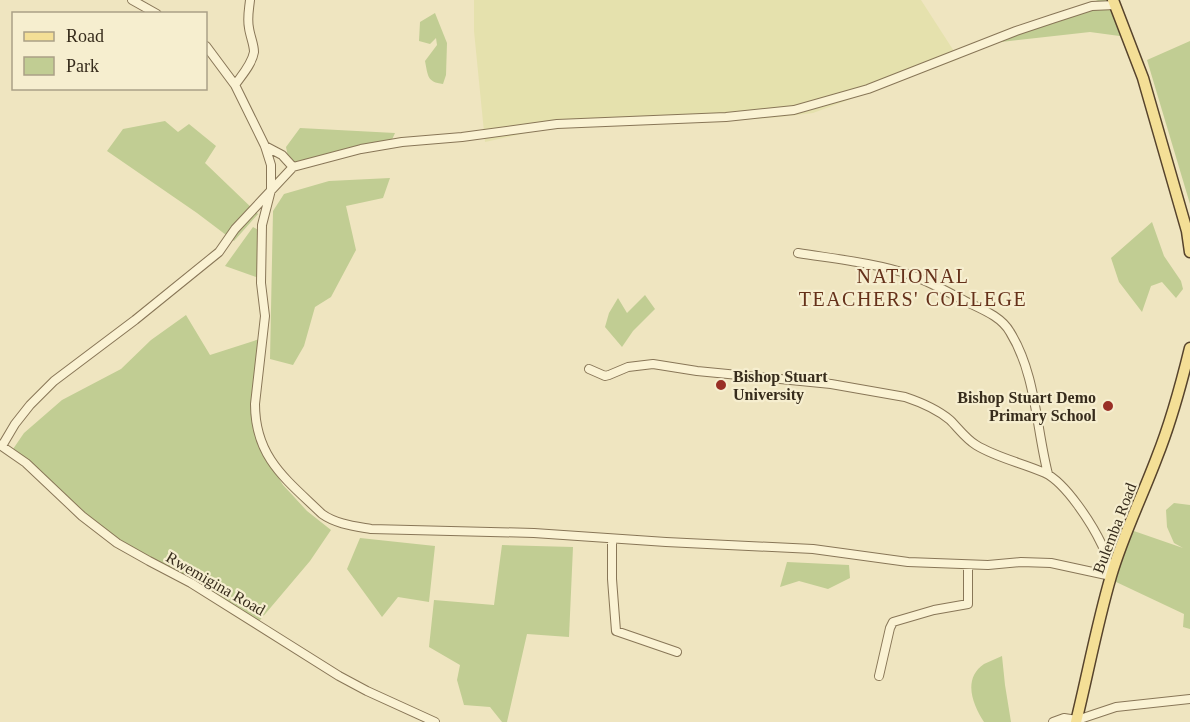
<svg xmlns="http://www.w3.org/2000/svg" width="1190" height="722" viewBox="0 0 1190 722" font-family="'Times New Roman',serif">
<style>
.farmland{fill:#e5e1ad}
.green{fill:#c1cd93}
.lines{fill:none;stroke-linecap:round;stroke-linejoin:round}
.minor-casing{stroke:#887657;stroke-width:10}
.major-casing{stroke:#56432c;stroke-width:13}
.minor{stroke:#faf2d3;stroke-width:8}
.major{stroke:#f4df96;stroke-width:10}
.poi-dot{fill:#992f26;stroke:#f6eecf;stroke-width:2}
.labels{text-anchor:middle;stroke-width:4.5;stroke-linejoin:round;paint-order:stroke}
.poi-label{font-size:16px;font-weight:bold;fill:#372c1c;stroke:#f6eecf;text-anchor:start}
.street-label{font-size:16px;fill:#372c1c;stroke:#f6eecf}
.quarter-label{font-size:20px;letter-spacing:1.5px;fill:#65311a;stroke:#f6eecf}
</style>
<rect width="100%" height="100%" fill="#efe5c0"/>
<path class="farmland" d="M474,0H921L959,59L813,113L780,117L729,121L562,125L485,142L474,31Z"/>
<path class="green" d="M1098,0H1111L1127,37L1090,32L1001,42Z
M435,13L447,43L446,75L443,84C427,82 428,76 425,61L437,45L436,38L430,44L419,41L420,22Z
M1190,41V204L1147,60Z
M165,121L178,132L189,124L216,146L205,163L258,214L234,241L197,213L107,151L123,129Z
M300,128L395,133L390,144L299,169L289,162L286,147Z
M390,178L383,198L346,206L356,250L331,297L315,307L304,346L293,365L270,359L273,211L284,194L329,181Z
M1152,222L1164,256L1181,281L1183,289L1176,298L1162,282L1151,286L1142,312L1119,282L1111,258Z
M253,227L260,231L262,279L225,266Z
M645,295L655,309L633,331L622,347L605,327L609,313L618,298L627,313Z
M186,315L210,355L266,337L257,406L266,458L283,485L307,511L331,530L310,561L255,626L163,571L118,549L11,452L24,433L62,400L121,369L151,340Z
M1174,503L1190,505V629L1183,627L1184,614L1114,581L1131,530L1183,548L1174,543L1167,527L1166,510Z
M360,538L435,546L429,602L398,597L382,617L347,569Z
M502,545L573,547L569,637L527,634L507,722H502L490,707L464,705L457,680L460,665L429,647L434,600L494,605Z
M787,562L849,565L850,578L828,589L799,581L780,587Z
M1002,656L1005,685L1011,722H984C973,705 962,679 984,664C990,661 996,659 1002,656Z"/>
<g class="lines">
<g class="minor-casing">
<path id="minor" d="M132,0L157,14
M206,46L235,85L265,146L271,165V190L262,225L261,283L265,316L255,404C255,458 287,480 322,514C336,524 354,526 371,529L534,533L666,542L813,549L908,562L988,565L1021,562L1051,563L1111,576C1108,565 1106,554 1102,545C1092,524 1066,483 1045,473C1023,463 997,458 976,445C966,439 959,429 950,420C937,409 920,402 905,397L831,384L697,371L653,364L628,367L609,375L605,376L589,369
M235,85C242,75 252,64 254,52C254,44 250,36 249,28C247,18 249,10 250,0
M265,146L282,155L293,167
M798,253C836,259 876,263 911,275C930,282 948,292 965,301C981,309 1001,316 1010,332C1036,374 1036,427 1048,474
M0,445L26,463L82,516L117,543L149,561L191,583L339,676L367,691L435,722
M2,446L15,424L30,405L54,381L135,320L219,252L235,229L293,167L361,149L402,142L462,137L557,124L726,117L794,110L868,89L1016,31L1052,19L1092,6L1115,5
M612,539V579L616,631L677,652
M879,676L890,628L893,622L934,610L968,604V565
M1053,722L1064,718L1077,720L1116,707L1190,699"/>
</g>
<g class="major-casing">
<path id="major" d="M1113,0L1143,78L1187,231L1190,252
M1076,722C1088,673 1097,624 1111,576C1123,535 1142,497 1157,457C1171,422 1181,385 1190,348"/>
</g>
<use href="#minor" class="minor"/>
<use href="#major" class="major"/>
</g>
<g class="poi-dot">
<circle cx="721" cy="385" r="6"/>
<circle cx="1108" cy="406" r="6"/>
</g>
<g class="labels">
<g class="poi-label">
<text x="733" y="382">Bishop Stuart<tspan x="733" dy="18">University</tspan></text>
<text x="1096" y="403" text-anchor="end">Bishop Stuart Demo<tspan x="1096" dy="18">Primary School</tspan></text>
</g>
<g class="street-label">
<text transform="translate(1114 528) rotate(-69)" y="6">Bulemba Road</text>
<text transform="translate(216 583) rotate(30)" y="6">Rwemigina Road</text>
</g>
<g class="quarter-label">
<text x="913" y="283">NATIONAL<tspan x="913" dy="23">TEACHERS' COLLEGE</tspan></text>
</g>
</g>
<rect x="12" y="12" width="195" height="78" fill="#f6eecf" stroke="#aaa087" stroke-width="1.5"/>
<rect x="24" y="32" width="30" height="9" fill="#f4df96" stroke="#aaa087" stroke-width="1.5"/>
<text x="66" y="42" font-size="18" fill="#372c1c">Road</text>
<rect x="24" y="57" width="30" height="18" fill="#c1cd93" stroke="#aaa087" stroke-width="1.5"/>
<text x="66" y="72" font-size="18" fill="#372c1c">Park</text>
</svg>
